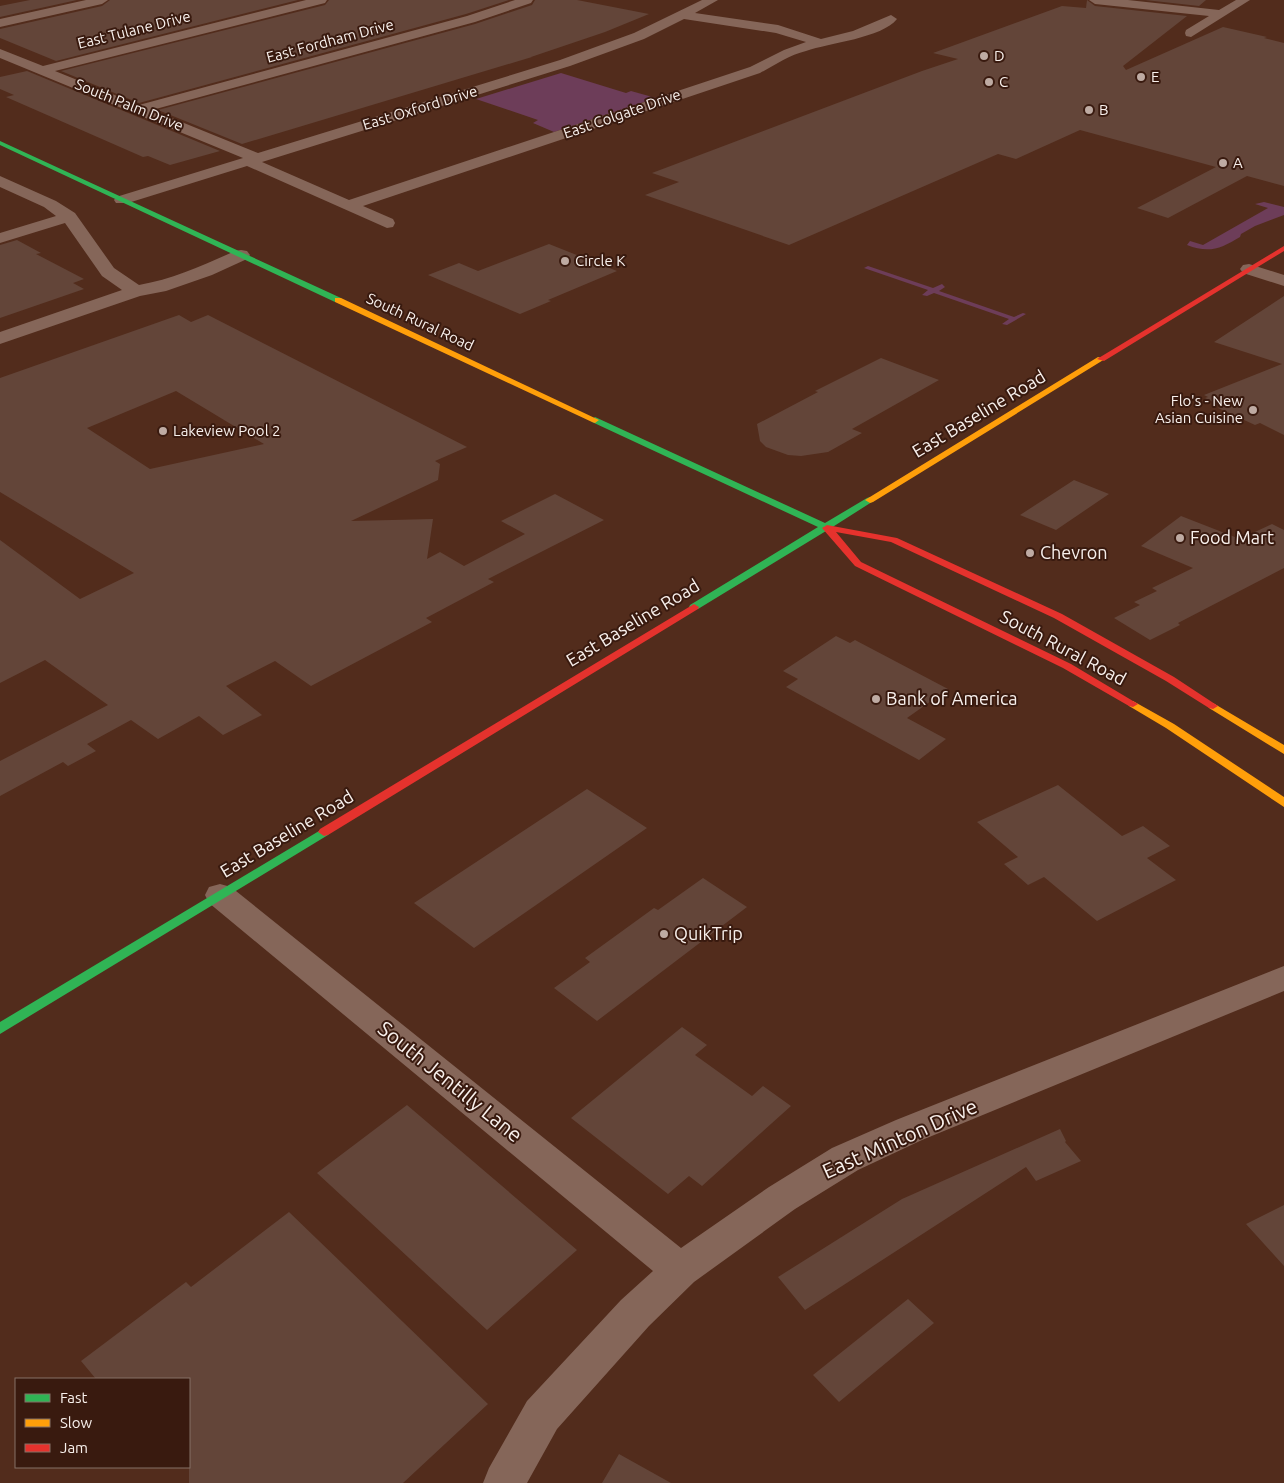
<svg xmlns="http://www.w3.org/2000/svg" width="1284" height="1483" viewBox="0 0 1284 1483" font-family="Ubuntu,sans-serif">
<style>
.green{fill:#6d3d59}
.building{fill:#634539;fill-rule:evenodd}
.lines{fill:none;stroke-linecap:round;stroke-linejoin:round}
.street{fill:#856659;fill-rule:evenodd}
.fast{fill:#30b455;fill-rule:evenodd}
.slow{fill:#ff9f0a;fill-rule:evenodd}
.jam{fill:#e5322d;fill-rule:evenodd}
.poi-dot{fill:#beaba3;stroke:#391a0f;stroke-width:2}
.labels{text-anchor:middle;stroke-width:4;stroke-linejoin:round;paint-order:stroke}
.far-street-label{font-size:15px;fill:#f8f0ec;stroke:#391a0f}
.far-poi-label{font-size:15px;fill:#f8f0ec;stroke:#391a0f;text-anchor:start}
.street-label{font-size:18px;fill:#f8f0ec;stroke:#391a0f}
.poi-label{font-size:18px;fill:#f8f0ec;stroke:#391a0f;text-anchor:start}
.near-street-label{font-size:21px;fill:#f8f0ec;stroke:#391a0f}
</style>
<rect width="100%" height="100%" fill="#522c1c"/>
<path class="green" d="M561,73L626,93L631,91L656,98L554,132L533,123L538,120L476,99Z
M1264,202L1284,207V215L1255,226L1241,234L1240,237C1222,248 1209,254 1187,245L1190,241L1203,245L1268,208L1255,204Z
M868,266L933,288L942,284L945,287L939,291L1014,317L1023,313L1026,314L1007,325L1002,324L1009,319L934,293L927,296L922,295L928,290L864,268Z"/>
<path class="building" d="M30,0H77L0,17V6Z
M110,0H298L56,61L0,38V29L102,6Z
M329,0H509L466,14L139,103L61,71L325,5Z
M535,0H577L649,14L605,32L531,57H532L242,144L158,110L475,24L532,5Z
M1087,0L1095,6L1187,16L1123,66L1126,70L1223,27L1267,37L1264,38L1284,43V186L1247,176L1168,218L1137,208L1216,167L1080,130L1016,159L998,154L789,245L645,195L679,182L652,173L922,71L958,59L933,53L1062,6L1086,8Z
M1145,0H1206L1199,6Z
M27,71L220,151L170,165L148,156L143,157L6,97L14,95L0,89V77Z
M17,240L41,253L36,254L84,279L73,283L84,289L0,318V245Z
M549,244L617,271L548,300L551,301L520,314L428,275L459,263L478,271Z
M1284,296V435L1260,423L1255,425L1218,408L1221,406L1205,398L1208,397L1204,395L1282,364L1214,342Z
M179,315L191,322L208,315L467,447L435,461L440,464L438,480L351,521L433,519L427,559L440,552L464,566L525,534L501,521L555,494L604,520L488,579L494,582L426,618L432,622L311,686L275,661L226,686L262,715L223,735L199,716L158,739L131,720L87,744L96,751L68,766L63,762L0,796V761L108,705L45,660L0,683V540L80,599L134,573L0,492V378ZM176,391L264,444L150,469L87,428Z
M881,358L939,380L852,429L862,433L828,452L801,456L788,455L766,447L760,441L757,424L818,392L815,391Z
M1074,480L1109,494L1056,530L1020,515Z
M1181,516L1240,539L1272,524L1284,530V568L1178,623L1180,625L1150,640L1114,618L1140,605L1134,602L1157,591L1152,588L1193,568L1141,546Z
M836,636L850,643L855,640L948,689L907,718L946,739L919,760L786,687L798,679L783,671Z
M1058,785L1122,836L1143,826L1170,846L1147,858L1176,880L1097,921L1044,877L1028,885L1004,864L1018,857L977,822Z
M587,789L647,828L474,948L414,903Z
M703,878L747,907L597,1021L554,988L590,962L585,958L654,908L658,910Z
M682,1027L707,1045L695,1055L752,1096L763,1086L791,1106L702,1186L689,1176L668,1194L571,1118Z
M407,1105L577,1250L487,1330L317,1173Z
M1060,1129L1066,1141L1065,1142L1081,1161L1036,1181L1026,1167L805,1310L778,1277L902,1199Z
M1284,1205V1266L1246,1224Z
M289,1212L488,1404L403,1483H189V1379H96L81,1361L186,1282L191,1287Z
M908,1299L934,1323L839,1402L813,1375Z
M619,1454L671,1483H602Z"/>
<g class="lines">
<path class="street" d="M86,0H108L102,4L0,27V19Z
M306,0H327L325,3L55,71L139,105L467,16L515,0H533L531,3L475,22L152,110L258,153L560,60L634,33L702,0H718L695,13L778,25L821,39L853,31L891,15L897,19C882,38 829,43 806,51C789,55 775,65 760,73L363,206L393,219L395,223L393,227L387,228L247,166L128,203H116L114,200L116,197L243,158L0,58V49L43,66ZM684,19L776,33L806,42L784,50L750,67L349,200L262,162L570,66L644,39Z
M1089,0H1128L1219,10L1236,0H1250L1191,37L1186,36L1185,33L1186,30L1209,16L1095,4Z
M0,176L56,201L75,213L114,268L139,285C173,279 204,265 235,251L241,250L247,251L250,255L247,259L212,275L166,291L140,296L0,344V332L122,290L102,276L65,223L0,243V233L56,216L44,207L0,187Z
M1249,264L1284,275V286L1243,273L1240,269L1243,265Z
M220,884L231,887L681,1248L769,1187L832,1148L896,1120L1284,966V991L922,1140L858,1170L795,1209L694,1282L649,1326L557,1429L527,1483H483L489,1468L527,1401L621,1300L653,1271L209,903L205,895L209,887Z"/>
<path class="fast" d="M0,141L341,298L342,300L335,302L0,145Z
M595,417L825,523L867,498L870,497L875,500L831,528L830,530L826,531L698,609H690L689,607L690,605L818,527L592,422L591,420Z
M324,828L328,829L330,832L328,835L0,1034V1022Z"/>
<path class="slow" d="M335,298H341L599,420L595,423L592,422L335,302Z
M1098,357L1105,359L873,502L870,503L865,500Z
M1133,701L1174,724L1284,797V807L1166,728L1129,706L1128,704Z
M1213,703L1284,745V754L1209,708L1208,706Z"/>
<path class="jam" d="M1284,246V251L1104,361L1097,359Z
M827,525L897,538L1062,614L1174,677L1218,706L1213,709L1209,708L1166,681L1054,618L891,542L836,532L861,562L1071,664L1138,704L1133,707L1129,706L1063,668L855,566L822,528Z
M694,604L699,607L698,609L328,835L324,836L318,832L320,829Z"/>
</g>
<g class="poi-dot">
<circle cx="984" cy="56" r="5"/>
<circle cx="1141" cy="77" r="5"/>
<circle cx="989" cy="82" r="5"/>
<circle cx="1089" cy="110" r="5"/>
<circle cx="1223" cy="163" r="5"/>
<circle cx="565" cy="261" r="5"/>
<circle cx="1253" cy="410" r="5"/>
<circle cx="163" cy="431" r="5"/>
<circle cx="1180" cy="538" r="5"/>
<circle cx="1030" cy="553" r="5"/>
<circle cx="876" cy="699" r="5"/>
<circle cx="664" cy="934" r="5"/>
</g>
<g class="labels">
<g class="far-street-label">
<text transform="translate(134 30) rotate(-14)" y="5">East Tulane Drive</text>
<text transform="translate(330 41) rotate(-15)" y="5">East Fordham Drive</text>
<text transform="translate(129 105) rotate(22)" y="5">South Palm Drive</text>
<text transform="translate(420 108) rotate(-17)" y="5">East Oxford Drive</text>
<text transform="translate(622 114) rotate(-19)" y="5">East Colgate Drive</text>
<text transform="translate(420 322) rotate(25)" y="5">South Rural Road</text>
</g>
<g class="far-poi-label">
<text x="994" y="61">D</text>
<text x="1151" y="82">E</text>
<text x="999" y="87">C</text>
<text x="1099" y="115">B</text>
<text x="1233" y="168">A</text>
<text x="575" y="266">Circle K</text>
<text x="1243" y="406" text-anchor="end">Flo's - New<tspan x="1243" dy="17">Asian Cuisine</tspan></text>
<text x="173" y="436">Lakeview Pool 2</text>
</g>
<g class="street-label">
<text transform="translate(979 414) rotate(-31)" y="6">East Baseline Road</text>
<text transform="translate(633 623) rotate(-31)" y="6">East Baseline Road</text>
<text transform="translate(1063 648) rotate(28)" y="6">South Rural Road</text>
<text transform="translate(287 834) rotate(-31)" y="6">East Baseline Road</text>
</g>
<g class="poi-label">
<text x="1190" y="544">Food Mart</text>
<text x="1040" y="559">Chevron</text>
<text x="886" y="705">Bank of America</text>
<text x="674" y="940">QuikTrip</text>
</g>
<g class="near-street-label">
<text transform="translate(450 1082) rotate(39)" y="7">South Jentilly Lane</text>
<text transform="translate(900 1139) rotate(-24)" y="7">East Minton Drive</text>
</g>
</g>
<rect x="15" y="1378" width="175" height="90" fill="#391a0f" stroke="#857067"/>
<rect x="25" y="1394" width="25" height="8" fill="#30b455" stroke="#857067"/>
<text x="60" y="1403" font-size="15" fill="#f8f0ec">Fast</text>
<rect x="25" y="1419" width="25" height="8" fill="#ff9f0a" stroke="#857067"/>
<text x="60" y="1428" font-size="15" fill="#f8f0ec">Slow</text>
<rect x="25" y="1444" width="25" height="8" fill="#e5322d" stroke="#857067"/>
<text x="60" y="1453" font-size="15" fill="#f8f0ec">Jam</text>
</svg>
